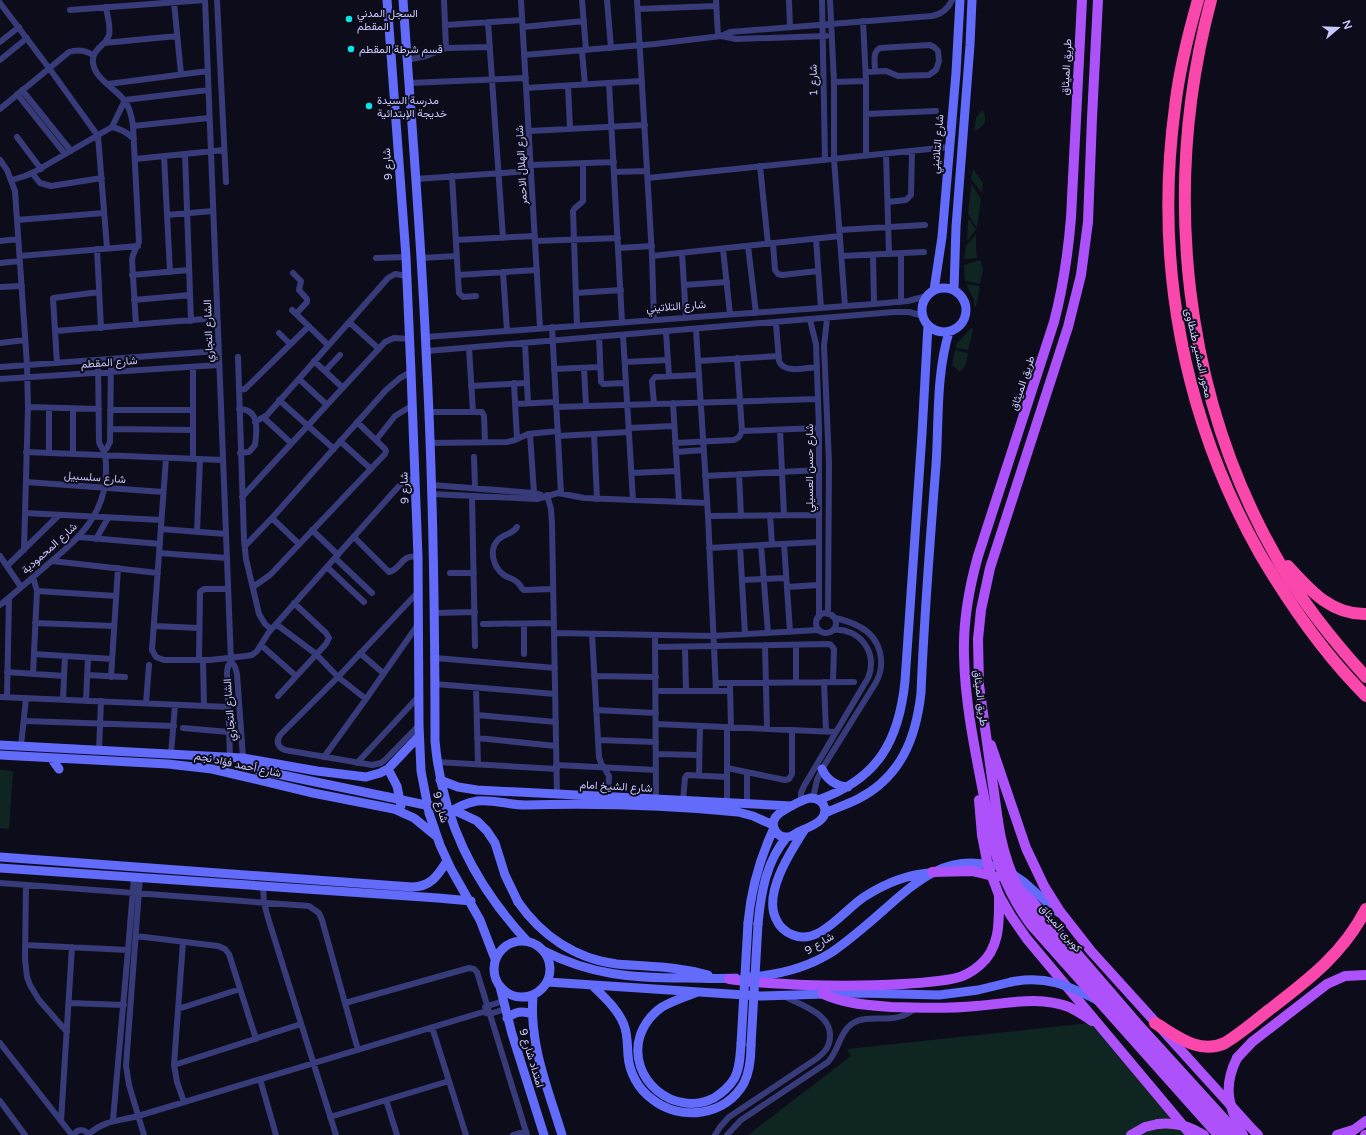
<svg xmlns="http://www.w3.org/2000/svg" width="1366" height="1135" viewBox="0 0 1366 1135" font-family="'Varela Round',Vazirmatn,sans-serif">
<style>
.green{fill:#0f2522}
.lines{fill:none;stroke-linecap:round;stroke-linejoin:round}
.street{stroke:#383b79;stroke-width:6}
.secondary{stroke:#626bfa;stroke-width:9}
.primary{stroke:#ad52fa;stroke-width:10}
.highway{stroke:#f947ab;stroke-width:12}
.secondary-bridge{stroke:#626bfa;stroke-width:9}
.primary-bridge{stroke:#ad52fa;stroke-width:10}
.poi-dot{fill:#07e5e9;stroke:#0d0c1b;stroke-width:1.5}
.labels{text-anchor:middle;stroke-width:4;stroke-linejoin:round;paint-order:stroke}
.poi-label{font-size:11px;fill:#c9c8fd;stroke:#0d0c1b;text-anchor:start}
.street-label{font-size:11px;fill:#c9c8fd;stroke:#0d0c1b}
</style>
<rect width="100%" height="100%" fill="#0d0c1b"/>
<path class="green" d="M982,110C989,119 984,128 974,131L976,118Z
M973,169L983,183L982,193L971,179Z
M971,185L973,186L981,199L977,228L968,214Z
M968,220H970L976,230L967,241Z
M976,234V246L977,258L964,259L966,246Z
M980,260L983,269L980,284L965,281L964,265Z
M966,284L980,286L976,307L974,306V300Z
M971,328L973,329L968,350L956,348V345Z
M955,350L968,353L966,364L960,372L952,365Z
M0,770L13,771L9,829L0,828Z
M1090,1023L1189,1135H748L851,1056L847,1049Z"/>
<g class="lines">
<path class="street" d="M205,0L231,661L235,667L237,674L243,758
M217,0L226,182
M444,0L446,48
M521,0L540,328
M582,0L586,50
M607,0L611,48
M637,0L652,256L654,320
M716,0L718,36
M789,0L790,27
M822,0L825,160
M830,0L834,82V159L845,306
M174,2L181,74
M0,3L49,68L98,136L107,248
M106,7C107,15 111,26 109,35C106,46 91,49 93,63C95,79 115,88 124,100C130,107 132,118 133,126L139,242L133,255L132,260L136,325
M638,9L716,6
M70,10L205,0
M863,21L866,81V156
M488,22L503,238
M446,25L522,20
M523,27L584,21
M721,36L736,39L826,36
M0,42L19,27
M104,43L177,36
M582,51L585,85
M524,55L655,44L721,36L730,32L932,16C942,14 948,9 952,0
M0,60L27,38
M407,60L426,56L446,48L490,47
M866,72L886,71L898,76L929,75L936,70L939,61L938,51L934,47L930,45L880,48C872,52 875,63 875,71
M834,82L866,81
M409,83L526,78
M609,83L622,322
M108,84L208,71
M568,86L570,129
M526,88L642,81
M22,90L71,151
M17,94L65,154
M0,109L69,52C78,49 85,50 93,55
M866,114L936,111
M133,126L209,118
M112,127C121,129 127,132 134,139
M529,131L645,125
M17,137L41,169
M185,154L191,321
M886,154L889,254
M164,156L170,272
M135,159L224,150
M0,160L7,170L15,191L27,365L28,407L24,550
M531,165L614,162
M760,166L768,244
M614,172L647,171
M32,173L40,183L51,186L102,178
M452,176L459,293L463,297L476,296
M648,178L949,147
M416,179L531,171
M12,180L25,176L36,171L112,127L125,100L208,90
M888,202L906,200L911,195L912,151
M167,215L213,211
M17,220L104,213
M839,230L925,225
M816,239L821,308
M456,240L535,236
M0,241L18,239
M536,241L618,238
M773,243L775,270L778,274L782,275L818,271
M748,246L756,313
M619,248L652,246
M97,249L101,328
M723,249L730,314
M682,253L686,318
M901,253V302
M873,255L874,304
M20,256L138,246
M652,256L840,236
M842,256L924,252
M376,258L406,257
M422,258L456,256
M0,263L20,261
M503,272L507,331
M293,273L301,281L299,290L307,299V302L296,314
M132,275L189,270
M458,275L537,270
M684,285L727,282
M0,287L22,286
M576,293L621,290
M134,300L190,295
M292,310L328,345
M827,319L824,346L829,463L828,614
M810,320L816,344L819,428V617
M349,322L379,349
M776,323L779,361C784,374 806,368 817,367
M577,326L573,211C575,206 580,205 583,201V163
M552,327L561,493
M696,329L708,516L716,691
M55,331L217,318
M666,332L669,376
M279,333L290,344
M623,335L633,500
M426,337L874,304L908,301L927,296
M599,337L601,382L603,384L626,383
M0,343L25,340
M525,343L528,403
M469,348L473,412
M427,351L894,312H909L923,316
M238,357L244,540L246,559L259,614L265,624L271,629
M314,361L343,388
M698,361L779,356
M625,362L668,360
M57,363L53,298L99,292
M0,367L218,351
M584,368L586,406
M554,369L600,367
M325,371L340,355
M0,379L219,365
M299,379L327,405
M514,383L517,439
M471,386L527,383
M239,390L245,389L249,385L309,326
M279,400L334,449
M673,403L679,502
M515,404L556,402
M654,404L652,381L655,377L699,375
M28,407L99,409
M556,407L818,399
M239,409C260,409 257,430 255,445L249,452L240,453
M110,410H193
M429,412H482L484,416L485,442
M264,418L291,443
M255,422L267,415L388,278L395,274L407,276
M629,428L674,426
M110,429L193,430
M780,430L784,515
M742,431L819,428
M530,434L534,493
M594,434L597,499
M558,436L629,432
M376,440L395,416L413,405
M340,441L371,469
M430,443L507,442L515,440L528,434L558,431
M675,443L734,440L739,437L742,431L737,358
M104,451L107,448L110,442L111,359
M26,452L223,460
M676,452L704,450
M49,453V408
M73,454V409
M474,457L475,487
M166,458L152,650L156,657L164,660H210L246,656L252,655L257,651L269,632L398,487L404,482L415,478
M193,459V367
M632,473L677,471
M739,474L741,516
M705,476L819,470
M26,482L163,492
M432,485L534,493L541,495L543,497
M432,494L537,499L558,493L584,498L707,503
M547,495L551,509L552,524L557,795
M472,496L475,646
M242,497L385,342L394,338L410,339
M25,513L161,520
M770,515L772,544
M708,516L819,515
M272,518L299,544
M517,527C513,534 506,533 499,539C488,549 493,567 504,575C508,578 515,579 518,583C521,585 520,588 524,590L553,589
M161,529L226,534
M312,530L338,555
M197,532L200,459
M79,537L160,544
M354,537L389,572C403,568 400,554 418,557
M96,539L108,518
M784,544L790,632
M761,545L768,633
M245,546L272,518L386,390L400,378L411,372
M740,546L745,634
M709,548L819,542
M159,553L227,558
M0,556L21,587
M335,558L372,593
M52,561L158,573
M7,566L59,515
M327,567L364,602
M450,573H474
M742,580L786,578
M253,587L270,575L385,454L386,451L385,449L357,422
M787,587L818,585
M37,591L116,596
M0,605C16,592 31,579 47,565C79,538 107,514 106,468C106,463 106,457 104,452C103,449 100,446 99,442L98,360
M434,613L475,612
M816 623a10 10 0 1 1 20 0a10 10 0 1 1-20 0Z
M35,623L114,626
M276,624L316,654L338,677L366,699
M483,624L554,623
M524,624V654
M154,626L199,628
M554,633L713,636L818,630
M592,634L599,757L601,763L609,776L608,797
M655,635L656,800
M765,645L767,729
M262,646L296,676
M656,647L829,644L831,645L834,649L833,682
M685,647L686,691
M360,653L383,673
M34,654L112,659
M435,658L555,668
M199,660L200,592L204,589H228
M203,660L204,706
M7,672L64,676
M33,674L37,591L33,577
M87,675L125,677
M594,676L656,677
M111,677L118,568
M796,682V645
M824,682L826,731
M716,683L854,682
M435,684L555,694
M730,687L731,727
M476,688L478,765
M656,691H730
M278,696L326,644L329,638L326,633L294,603
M0,697L228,707
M7,697L9,598
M63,699L65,656
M86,701L88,658
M146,703L149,665
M596,710L656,713
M477,715L556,722
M24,721L174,726
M656,724L836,732
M419,725L386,759L381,763L372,765L285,750L281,748C276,743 277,738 282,733L338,677L419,591
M727,727V803
M183,728L229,732
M477,738L556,746
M598,740L656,742
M21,746L26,698
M99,750L101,701
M171,754L175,705
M656,754L699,755
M230,757L227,672L228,666L231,661
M324,757L366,699L419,623
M437,762L557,769
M357,763L419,696
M556,765L656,770
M727,768L785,780L789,779L792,774V730
M747,772V804
M699,775L700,726
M813,798L817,780L822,769L875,684C887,664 881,638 860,627C852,622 842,620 833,617
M683,801L685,778L687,775L727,777
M801,802V793L804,786L868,678C879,653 859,627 833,630
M140,877L126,1066L129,1085L144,1135
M0,883L309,906L319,913L322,920L358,1050
M26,885L25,959L27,977L30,985L39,1000L67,1032
M263,886L264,903L268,918L336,1135
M136,936L218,946L225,949L229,954L256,1039
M183,942L174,1065L177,1082L184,1102
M25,945L128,950
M69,1003L124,1005
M345,1003L469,968L474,969L477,972L527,1135
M485,1007L503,1001
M178,1009L240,989
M432,1027L466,1135
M0,1043L72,1135
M174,1065L301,1024
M260,1079L276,1135
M386,1100L397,1135
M0,1101L25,1135
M330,1117L449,1081
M113,1120L128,950L134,877
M61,1121L72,947
M89,1134C104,1120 120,1121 138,1116L483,1012L490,1014L505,1009
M74,1135C78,1128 85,1129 89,1135
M513,1135L526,1131
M715,1135L720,1127L729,1117L816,1059C824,1053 830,1047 830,1036C831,1014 801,1005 784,996
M727,1135L741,1120L828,1062C839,1050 840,1031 853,1023C872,1012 893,1027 916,1008"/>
<path class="secondary" d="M387,0L406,257L411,372L418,557L419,725L421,771L429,813L440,845L451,869L480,920L495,959
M403,0C411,117 421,233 426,350C433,480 435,611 435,741C442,820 474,884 527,941
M922 310a22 22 0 1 1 44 0a22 22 0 1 1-44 0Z
M934,290L942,237L956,73L960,0
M954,290L956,227L970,45L972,0
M0,745L243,758L317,771L366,777L380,773L388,769L419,736
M0,755L168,764L212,769L313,793L394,809L414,818L436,836
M51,758L59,769
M243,758L249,765L258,770L388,797
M388,769L397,786L401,806
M822,769C827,780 836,786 848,787
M440,780L458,787L477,790L792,806
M810,798C815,798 820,799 823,804C832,820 809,827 798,832C795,834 791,837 787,837C777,838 770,826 775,818C779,811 802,800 810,798Z
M818,800C878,779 899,741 905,681L922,434L928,325
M449,813C457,807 466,803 477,801C493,799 509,805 525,805C596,803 667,805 738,812L753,816L773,825
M825,813C836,808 848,804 858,799C901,777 916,738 921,693C924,617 930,541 936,465C939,421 936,375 949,332
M805,829C791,851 763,893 776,919C779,926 785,932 793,935C819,946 844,910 864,897C884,884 905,875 929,873
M0,857L412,887C431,887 438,875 447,861
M0,868L438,898L471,901
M1009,872L1024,882L1059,913
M518,902C541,935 575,959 617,964C649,967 676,966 708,975
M748,923C751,889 760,858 774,828
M758,924C761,893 766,861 787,837
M494 969a28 28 0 1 1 56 0a28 28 0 1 1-56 0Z
M544,951C591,975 632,978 684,978C701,978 719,979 736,978
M749,977C778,975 807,968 832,952C851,939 869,923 886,908C918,880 947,854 993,866
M548,982L760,996L858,993L939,995L978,990L1011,982
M592,985C604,997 618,1009 624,1025C628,1035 627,1045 628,1055C629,1072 638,1089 652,1099C680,1122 726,1116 744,1083C750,1071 751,1058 751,1045
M500,987L512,1034L544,1135
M695,993C684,997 672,1001 662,1007C652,1014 644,1024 640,1036C627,1079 674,1118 714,1098C722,1093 729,1087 734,1079C740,1069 740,1056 741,1044
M533,996C529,1044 548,1089 562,1135
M507,1018C515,1012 522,1010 532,1014"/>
<path class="primary" d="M991,745L1026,848L1044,886L1059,910L1091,951L1253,1130L1258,1135
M979,800L982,835
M998,821L979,685L978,639L981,610L990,568L1068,327L1081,275L1088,222L1092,118L1098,0
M989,823C979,768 965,711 964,655C963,621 969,588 978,556L1054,322C1063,288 1068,254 1071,218L1082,0
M932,872L972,871L997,877
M1021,891L1031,900L1137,1023L1239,1135
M1000,897L1011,916L1027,939L1191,1135
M729,979C755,983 779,984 805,985C837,986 870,986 902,984C920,983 939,982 956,978C965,976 973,971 980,965C1001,947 999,920 999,895
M823,994C845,1004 867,1005 891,1007C919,1008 948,1009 976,1006C1007,1004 1038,995 1069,1007C1077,1011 1085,1016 1092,1021
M1237,1058L1252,1042L1327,984L1345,976L1366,975
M1131,1135L1145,1127L1158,1124
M1337,1135L1353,1130
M1347,1135L1366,1121
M1365,1135H1366"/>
<path class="highway" d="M1198,0C1188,35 1179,71 1175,107C1154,262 1183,418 1260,554C1290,605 1324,654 1366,696
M1211,0C1161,188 1182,398 1282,567C1306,607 1335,643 1366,677
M1288,566C1310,590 1331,615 1366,614
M1155,1023C1177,1036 1199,1055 1225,1043C1241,1033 1255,1021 1269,1010C1308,980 1343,954 1366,909"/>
<path class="secondary-bridge" d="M388,797L458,812L477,821L487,831L495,843L505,875L518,902
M1011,982C1045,975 1067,985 1097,1000
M741,1044L748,923
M751,1045L758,924"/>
<path class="primary-bridge" d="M998,821C1003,859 1017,892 1039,923L1229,1135
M989,823C995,861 1008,894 1031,925L1218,1135
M982,835L988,866L999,895
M1237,1058C1222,1088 1229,1107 1243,1135
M1158,1124C1175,1122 1189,1126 1204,1135"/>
</g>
<g class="poi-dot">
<circle cx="349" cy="19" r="4"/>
<circle cx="351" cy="49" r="4"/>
<circle cx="369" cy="106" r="4"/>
</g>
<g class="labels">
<g class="poi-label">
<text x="357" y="17">السجل المدني<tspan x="357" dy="13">المقطم</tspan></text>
<text x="359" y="53">قسم شرطة المقطم</text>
<text x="377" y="104">مدرسة السيدة<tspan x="377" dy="13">خديجة الإبتدائية</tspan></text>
</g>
<g class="street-label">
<text transform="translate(1066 67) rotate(-87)" y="4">طريق الميثاق</text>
<text transform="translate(813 80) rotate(-91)" y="4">شارع 1</text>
<text transform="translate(937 144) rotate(-85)" y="4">شارع التلاتيني</text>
<text transform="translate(387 164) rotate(-94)" y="4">شارع 9</text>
<text transform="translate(521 165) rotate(-93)" y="4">شارع الهلال الاحمر</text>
<text transform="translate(676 306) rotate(-4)" y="4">شارع التلاتيني</text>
<text transform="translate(208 331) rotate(-92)" y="4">الشارع التجاري</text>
<text transform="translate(1199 353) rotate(77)" y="4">محور المشير طنطاوى</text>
<text transform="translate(109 362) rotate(-4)" y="4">شارع المقطم</text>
<text transform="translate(1022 383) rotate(-72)" y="4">طريق الميثاق</text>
<text transform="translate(809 468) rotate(-90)" y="4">شارع حسن العسيلي</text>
<text transform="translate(95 477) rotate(4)" y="4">شارع سلسبيل</text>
<text transform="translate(404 488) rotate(-92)" y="4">شارع 9</text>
<text transform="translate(49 548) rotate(-42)" y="4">شارع المحمودية</text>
<text transform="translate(981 698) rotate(83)" y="4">طريق الميثاق</text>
<text transform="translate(229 710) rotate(-94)" y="4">الشارع التجاري</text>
<text transform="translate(238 764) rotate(12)" y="4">شارع أحمد فؤاد نجم</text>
<text transform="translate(616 786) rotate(3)" y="4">شارع الشيخ امام</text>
<text transform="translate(441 807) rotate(75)" y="4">شارع 9</text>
<text transform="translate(1061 928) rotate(50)" y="4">كوبرى الميثاق</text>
<text transform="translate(819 943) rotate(-31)" y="4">شارع 9</text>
<text transform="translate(532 1058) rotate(73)" y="4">امتداد شارع 9</text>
</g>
</g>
<g transform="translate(1338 28) rotate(71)" stroke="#0d0c1b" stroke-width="3" paint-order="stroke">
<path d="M0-3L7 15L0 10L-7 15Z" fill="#c9c8fd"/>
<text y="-6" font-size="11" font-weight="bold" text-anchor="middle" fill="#c9c8fd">N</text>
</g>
</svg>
